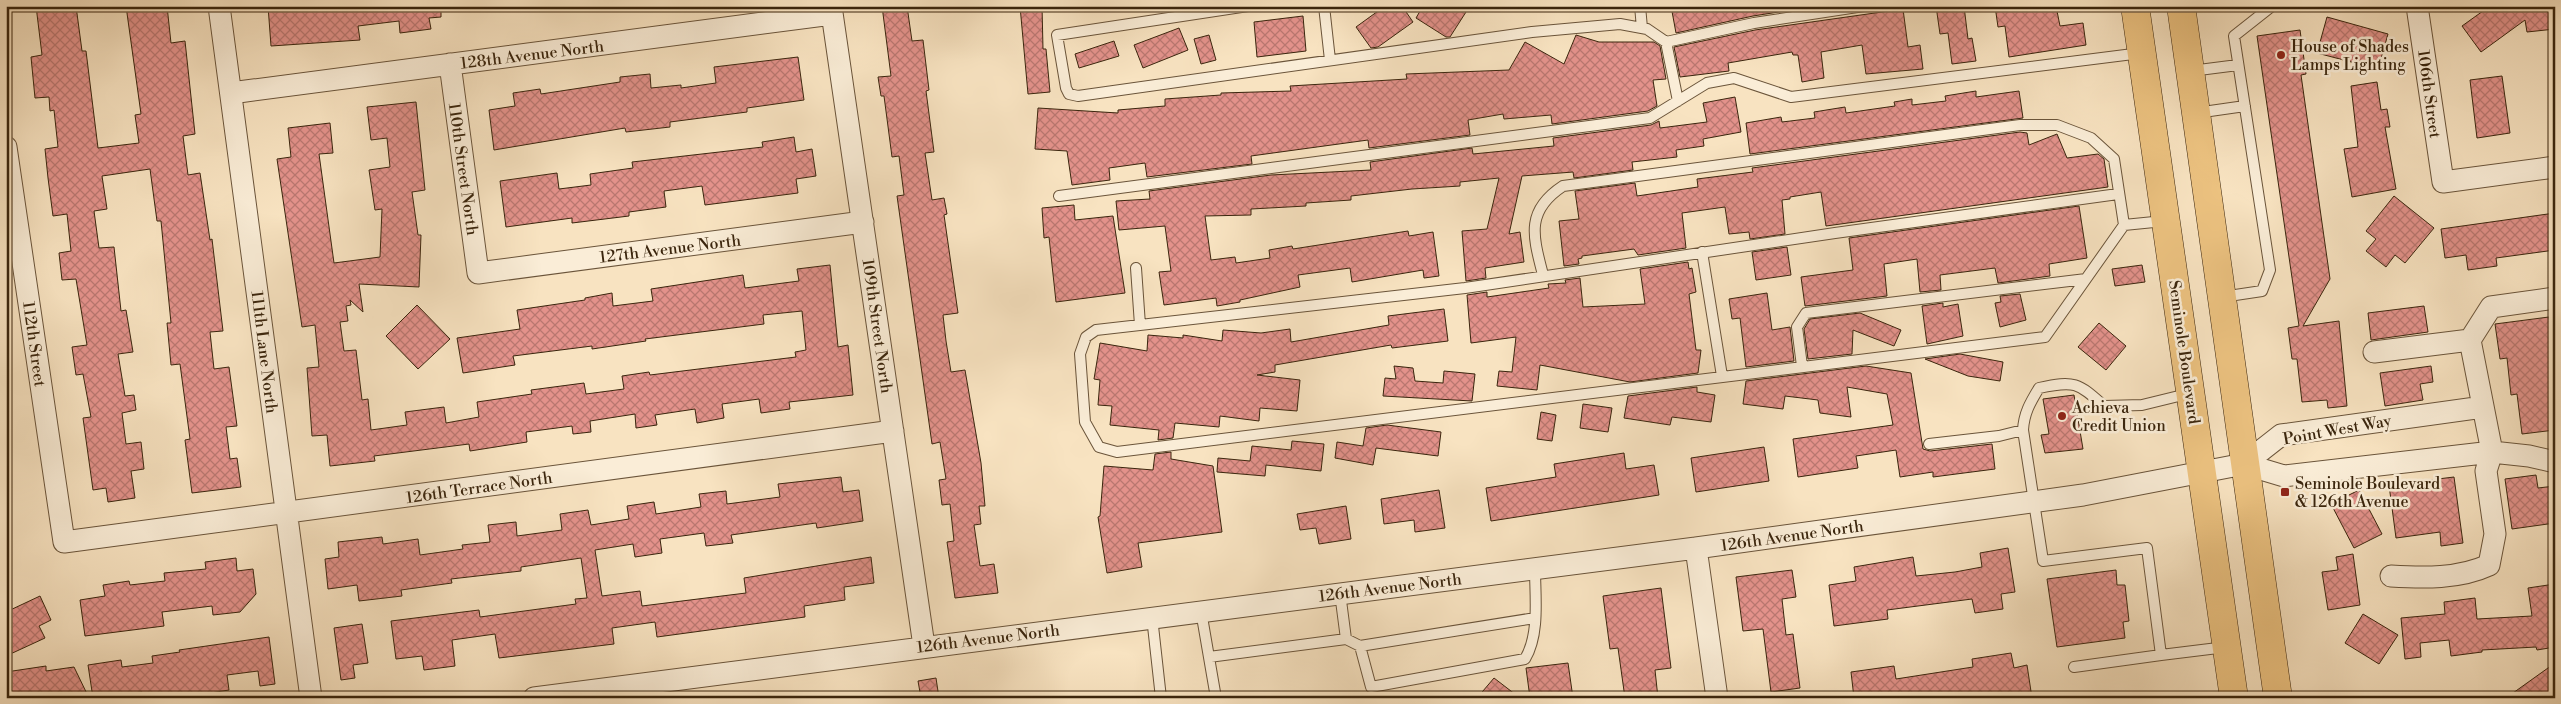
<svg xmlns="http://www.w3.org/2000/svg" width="2561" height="704" viewBox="0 0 2561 704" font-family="'Libre Bodoni',serif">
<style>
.building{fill:url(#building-cross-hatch);stroke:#3a250d}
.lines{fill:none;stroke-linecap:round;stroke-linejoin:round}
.lane-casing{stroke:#6a543a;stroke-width:12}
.street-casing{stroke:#6a543a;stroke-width:23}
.primary-casing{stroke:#3a250d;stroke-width:29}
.lane{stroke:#faedd7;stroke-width:10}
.street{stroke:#faedd7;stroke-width:21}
.primary{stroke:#ecc280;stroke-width:28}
.poi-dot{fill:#8f2418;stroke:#faedd7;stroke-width:2}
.labels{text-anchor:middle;stroke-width:5;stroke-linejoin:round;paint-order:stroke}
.poi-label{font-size:16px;fill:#3a250d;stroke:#faedd7;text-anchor:start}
.street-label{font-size:16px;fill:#3a250d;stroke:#faedd7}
</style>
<defs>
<pattern id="building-cross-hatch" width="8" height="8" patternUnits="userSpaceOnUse" patternTransform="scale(1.25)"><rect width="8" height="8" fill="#e3928b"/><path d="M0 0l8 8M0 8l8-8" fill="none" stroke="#b97770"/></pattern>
</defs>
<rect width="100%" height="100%" fill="#f8e3c1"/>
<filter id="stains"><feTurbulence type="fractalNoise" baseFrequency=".004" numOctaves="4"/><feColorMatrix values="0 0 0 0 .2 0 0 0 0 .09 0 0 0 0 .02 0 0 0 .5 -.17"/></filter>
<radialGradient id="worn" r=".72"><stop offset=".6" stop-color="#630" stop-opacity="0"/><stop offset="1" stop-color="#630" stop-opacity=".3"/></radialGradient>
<path class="building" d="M36,6H76L82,51H86L98,148L139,143L135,115L141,114L126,6H167L171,43L185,41L195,134L183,136L188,175L200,173L210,240L212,239L223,331L210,332L214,369L229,367L237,426L226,427L230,459L237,458L241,487L192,493L185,440L190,439L180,364L171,365L167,323H171L161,221H157L150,169L102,176L107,209L94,211L99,248L114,247L121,311L126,310L133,352L118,354L125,396L134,395L136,410L122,413L126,444L141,442L144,469L131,471L135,498L108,502L106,488L93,490L83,418L91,417L83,374L76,375L72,347L87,345L76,279L62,280L59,253L71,251L67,214L53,216L48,178L45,149L58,147L54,110L50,111L49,97L35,98L31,57L42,55Z
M268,6H441V17L429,18L431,29L400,33L399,21L358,26L360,40L271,46Z
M882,6H907L912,41L923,40L929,90L926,91L934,152L925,153L932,200L944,198L947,214L944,215L958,313L943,315L946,341L951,372L965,370L981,463L985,506H979L981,524L974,525L980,566L994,564L998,593L955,598L947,542L954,541L950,504L942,505L939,480L946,479L940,442L932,444L897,196L904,195L899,156L892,157L884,96H881L878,77L891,76Z
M1020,6H1042L1043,49H1046L1050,92L1028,94Z
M1385,6H1402L1413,22L1378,47L1371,48L1356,27Z
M1423,6H1457L1466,12L1450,37H1446L1416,18Z
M1671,6H1817L1753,16L1676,33Z
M1936,6H1964L1968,39L1972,38L1976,61L1952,64L1948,33L1940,34Z
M1995,6H2056L2060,26L2083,23L2086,45L2009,57L2005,26L1998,27Z
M2490,6H2555V29L2527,32L2525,20L2481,52L2462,26Z
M1903,9L1908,47L1920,45L1923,69L1866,74L1862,45L1821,52L1824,78L1802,82L1798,55H1793L1792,52L1728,63L1729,71L1680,77L1674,47L1755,30Z
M1303,16L1306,51L1257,57L1254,22Z
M2327,17L2388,34L2378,69L2317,53Z
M1179,28L1188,50L1143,68L1134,45Z
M2300,30L2306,74L2301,75L2330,279L2303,326L2339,321L2347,406L2328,408L2327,400L2302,402L2297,359H2292L2288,328L2299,326L2257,36Z
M1209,35L1216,60L1201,64L1194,39Z
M1576,35L1599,42H1654L1660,46L1666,79L1653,80L1657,106L1648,111L1552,124L1551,115L1504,119L1503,114L1468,120L1470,135L1369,148L1368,140L1251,156L1252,164L1147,177L1145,163L1109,168L1110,180L1072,185L1067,151L1035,149L1038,108L1118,113V110L1165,106V99L1221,95V93L1291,91L1290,86L1407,79L1406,74L1509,70L1525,42L1564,64Z
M1114,41L1119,56L1079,68L1075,54Z
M798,57L804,100L747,108V112L670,122V127L626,132L625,128L494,150L489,110L515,106L513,93L540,89L541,94L620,82V77L650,74L651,88L681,85V88L716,83L714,67Z
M2502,76L2510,133L2477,138L2470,80Z
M2377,82L2381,110L2387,109L2390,127H2385L2396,189L2352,197L2344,149L2358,147L2351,86Z
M1976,91V97L2019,91L2023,118L1750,154L1746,123L1781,117L1782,122L1815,118L1814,112L1845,107L1846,113L1895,106L1894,102L1912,99V105L1946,101L1945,96Z
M1735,97L1741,132L1703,139L1704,146L1676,150L1677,157L1632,162L1633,170L1574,178L1573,172L1522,176L1509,234L1520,232L1524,262L1485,268L1486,278L1466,281L1462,231L1487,229L1499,178L1460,182V186L1412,189L1351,196V200L1306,203V206L1251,209V215L1205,216L1211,260L1235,257L1236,263L1270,258L1269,250L1292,246L1293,249L1408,231L1409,236L1433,232L1439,276L1424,278L1423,270L1352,282L1350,268L1298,275L1300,287L1240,300V302L1217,306L1216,298L1164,305L1159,272L1171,271L1165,226L1119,230L1116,201L1150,199L1149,191L1271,175L1371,170L1370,162L1472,148L1473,154L1554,146L1553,138L1651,125L1659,121L1660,128L1707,122L1703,103Z
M416,102L425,190L412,192L418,235H421L419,287L359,284L363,312L350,300L351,305L346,306L348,321L340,322L344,351L356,350L362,400L368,399L371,430L407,425L405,412L444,407L446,423L479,417L477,402L532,394L531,390L584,383L586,394L624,389L622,376L649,372L650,375L796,357L795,352L806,350L802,311L763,315L764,324L645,339L646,341L592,349V346L513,356L515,365L463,373L457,338L520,329L517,310L585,300V298L612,293L613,306L653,301L651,289L743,275L745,288L799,281L797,269L830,265L838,347L848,345L853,395L789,402L790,409L761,413L759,399L722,404L724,418L697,423L695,409L655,415L657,425L636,428L635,414L590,421L591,432L573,434L572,426L526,432L527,442L470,451L469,444L374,456L375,461L330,466L327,435L312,436L307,368L319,367L315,325L302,327L277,159L291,157L288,128L330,123L333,153L319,154L334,263L380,257L382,209L375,210L369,170L390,167L387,138L371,140L367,107Z
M2020,132L2027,133L2029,145L2057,134L2067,158L2098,154L2104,159L2108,187L1826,226L1821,192L1790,197V199L1782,200L1785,234L1750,239L1749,232L1729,234L1725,207L1682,213L1686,248L1638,255L1634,249L1582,256V258L1578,259L1579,264L1564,266L1559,221L1579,219L1575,191L1635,183L1637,196L1698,187L1697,179L1753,172L1752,168Z
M794,137L796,152L812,149L816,176L796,179L798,193L705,205L702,186L664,191L666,207L629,212V216L572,223V218L506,227L500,181L557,173L559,189L591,185L590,174L633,168L632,162L763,147L762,142Z
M2394,196L2434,228L2405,263L2395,255L2386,267L2366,251L2376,239L2366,231Z
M1074,205L1075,220L1113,216L1125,293L1056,302L1049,237L1044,238L1042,208Z
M2079,206L2087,258L2049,264L2050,276L1998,283L1995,268L1940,275L1941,290L1920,292L1917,259L1884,264L1887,296L1805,306L1801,277L1853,270L1849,238Z
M2555,213V250L2496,258L2497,266L2468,270L2466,255L2445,258L2441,229Z
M1787,247L1791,275L1756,280L1752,252Z
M1688,262L1689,269L1692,268L1696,292L1689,294L1696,350H1701L1698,373L1630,382L1540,365L1537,390L1497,386L1499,371L1512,372L1516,337L1471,343L1467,295L1487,292V297L1549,288L1548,284L1566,283L1565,280L1580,278L1583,307L1645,304L1640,269Z
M2142,265L2145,282L2115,286L2112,269Z
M1767,293L1772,330L1790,327L1794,361L1746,367L1740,318L1732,319L1729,299Z
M2020,294L2026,320L2000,327L1995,303L2001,302L2000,296Z
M1943,303V307L1958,304L1963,336L1927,344L1922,306Z
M417,305L450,339L418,369L386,336Z
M2424,306L2428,332L2371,340L2368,313Z
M1444,309L1448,341L1392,348L1391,345L1275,365V372L1257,375L1300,380L1297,411L1260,408L1259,421L1220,416L1219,427L1175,423L1173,438L1158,440L1159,430L1110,425L1112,406L1098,405L1100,380L1094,379L1100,343L1147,351L1148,335L1183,338V335L1222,341L1223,330L1261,333L1290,329L1291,342L1389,325L1388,316Z
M1860,313L1901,330L1894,346L1853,330L1852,354L1808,359L1804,329L1810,319Z
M2549,317L2555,358V430L2522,434L2517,394L2511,395L2507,358L2500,359L2495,324Z
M2099,323L2126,346L2106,370L2078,347Z
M1960,354L2003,362L2000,381L1968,376L1925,359Z
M1394,366L1413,368L1415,381L1443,383L1444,371L1475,374L1472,401L1383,396L1385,378L1396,379Z
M1866,366L1911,373L1923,449L1930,451L1992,444L1995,469L1933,477V472L1900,477L1896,450L1856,456L1858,468L1798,477L1793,439L1893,425L1887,394L1847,387L1851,417L1820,413L1818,400L1785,396L1783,409L1743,404L1746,381Z
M2431,366L2433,382L2420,384L2423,400L2385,406L2380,373Z
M1697,387V392L1715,395L1711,422L1672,417L1670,425L1624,418L1628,396Z
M2074,395L2083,449L2045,453L2041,435L2049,434L2043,399Z
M1583,404L1612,408L1608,432L1580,428Z
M1541,412L1556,415L1552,441L1537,439Z
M1387,425L1441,432L1438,456L1376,448L1373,465L1335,458L1337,442L1363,446L1366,428Z
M1292,441L1324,444L1321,471L1266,465L1265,476L1217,472L1218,458L1250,461L1252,446L1291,450Z
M1764,447L1769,481L1696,492L1691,458Z
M1171,452V459L1213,466L1222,532L1138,543L1142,567L1107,573L1098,517L1100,516L1104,466L1153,470L1155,454Z
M1624,453L1626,469L1654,465L1659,495L1491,521L1486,488L1556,477L1554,464Z
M2536,475L2538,488L2555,486V523L2512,529L2505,479Z
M841,477L843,492L859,490L863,521L817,528L816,523L731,535L733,543L706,546L704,533L660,539L662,553L635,557L633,544L595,550L602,596L640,591L642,606L746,593L744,578L871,557L874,583L844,587L845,600L804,606L805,617L657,637L655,622L612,628L614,644L499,658L495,634L452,640L455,666L424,670L422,656L396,659L391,621L479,610L480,617L576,604L575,599L587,598L581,558L521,567V571L451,579L452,583L401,590L402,596L359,601L357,585L328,589L325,559L339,557L338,542L382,537L383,544L418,539L420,555L463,549L462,545L490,542L488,525L516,522L517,536L562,530L560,514L588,510L591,525L629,519L627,506L654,502L656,514L701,507L699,494L726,491L727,504L780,497L778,484Z
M2454,477L2463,543L2441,546L2440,532L2396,538L2389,485Z
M1439,490L1445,528L1415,532L1414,520L1384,524L1381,499Z
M2359,490L2382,534L2354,548L2331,504Z
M1346,506L1351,539L1319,544L1316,528L1300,530L1297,514Z
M2008,548L2015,592L2001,594L2003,609L1975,613L1972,599L1887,610L1888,619L1834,626L1829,585L1856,581L1854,567L1913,557L1916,576L1955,572L1982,567L1980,553Z
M2353,554L2360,605L2328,610L2322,572L2338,570L2336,557Z
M236,558L237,571L253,569L256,594L240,612L213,615L212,606L162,612L164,626L85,636L80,600L105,596L103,585L129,581L130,585L165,581L164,573L206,569L205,562Z
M1792,570L1796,597L1782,599L1786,635L1793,634L1800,688L1771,692L1763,629L1743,631L1736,577Z
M2116,570L2117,585H2125L2129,621L2123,622L2125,638L2057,647L2047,579Z
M2555,584V647L2537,650L2536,647L2482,650V652L2451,656L2449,640L2420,643L2421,657L2405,659L2401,618L2445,614L2444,602L2475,598L2477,619L2532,616L2528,588Z
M1661,588L1671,668L1655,670L1658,698H1625L1618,648L1610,649L1603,596Z
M40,596L51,620L39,626L45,638L6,656V612Z
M2363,614L2398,635L2379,664L2345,643Z
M362,624L368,663L353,665L355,678L341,680L334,628Z
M269,637L275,684L260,686L258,671L227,675L229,690L198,695L199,698H143L142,692L93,698L88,665L121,660L122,667L153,663L152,656L180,652L179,650Z
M2011,653L2014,668L2027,665L2032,698H1854L1851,672L1894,666L1896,679L1973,667L1972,659Z
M1568,663L1573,698H1530L1526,668Z
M2555,663V698H2506Z
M46,666V671L74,667L89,698H6V672Z
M936,678L939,698H921L918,681Z
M1494,678L1520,698H1477Z"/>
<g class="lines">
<g class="lane-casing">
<path id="lane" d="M1248,6L1057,35L1066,88L1069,94L1078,96L1532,32L1620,24L1647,29L1666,42L1678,101
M1324,6L1330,60
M1640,6L1642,28
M1666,42L1754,23L1864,6
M2191,71L2238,65
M2196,113L2245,106
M2118,194L1835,233L1465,288L1096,330L1086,337L1080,354L1085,422L1099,447L1117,452L2045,337L2124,225L2164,221
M1059,196L1650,118L1707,83L1734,78L1791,97L2141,53
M1702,252L1722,376
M1136,268L1140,325
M1543,275C1533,236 1525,211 1563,186L2020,125H2057L2091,138L2114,159L2124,225
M2222,297L2262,291L2270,270L2234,36L2272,6
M1802,366L1797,327L1806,313L2086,279
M2191,393L2142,405L2104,406C2078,383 2075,380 2039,388C2030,403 2024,413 2023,430L2043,561L2147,548L2161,655L2226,647
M1929,444L1999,436L2023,430
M1201,611L1216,698
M1152,617L1161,698
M1346,639L1360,646L1535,618
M1360,646L1371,687L1525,659C1540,634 1535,596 1535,569
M1209,657L1346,639L1340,593
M2074,667L2161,655"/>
</g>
<g class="street-casing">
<path id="street" d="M219,6L311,698
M831,6L924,646
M2417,6L2443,182L2555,167
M450,64L478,273L863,222
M231,93L832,14
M6,147L64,542L893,431
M2374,352L2470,340
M2244,464L2281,435L2483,407
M1696,548L1717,698
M2391,576C2423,578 2459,579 2489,565L2495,534L2486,471L2492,452L2470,340L2491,307L2555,298
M534,698L1696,548L2083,495L2244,464L2284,476L2492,452L2529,456L2555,462"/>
</g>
<g class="primary-casing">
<path id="primary" d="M2135,6L2234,698
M2181,6L2278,698"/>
</g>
<use href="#lane" class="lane"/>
<use href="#street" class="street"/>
<use href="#primary" class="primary"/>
</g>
<g class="poi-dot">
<circle cx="2281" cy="55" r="5"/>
<circle cx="2062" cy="416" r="5"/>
<rect x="2280" y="487" width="10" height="10" rx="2.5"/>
</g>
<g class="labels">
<g class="poi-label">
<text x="2291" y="52">House of Shades<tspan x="2291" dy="18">Lamps Lighting</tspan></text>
<text x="2072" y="413">Achieva<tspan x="2072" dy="18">Credit Union</tspan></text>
<text x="2295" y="489">Seminole Boulevard<tspan x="2295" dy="18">&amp; 126th Avenue</tspan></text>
</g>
<g class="street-label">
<text transform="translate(532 54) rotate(-7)" y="6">128th Avenue North</text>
<text transform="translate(2430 94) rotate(82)" y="6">106th Street</text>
<text transform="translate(464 169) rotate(82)" y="6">110th Street North</text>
<text transform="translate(670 248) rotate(-7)" y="6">127th Avenue North</text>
<text transform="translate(878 326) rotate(82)" y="6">109th Street North</text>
<text transform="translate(35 344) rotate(82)" y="6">112th Street</text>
<text transform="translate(265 352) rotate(83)" y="6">111th Lane North</text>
<text transform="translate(2185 352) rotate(82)" y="6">Seminole Boulevard</text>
<text transform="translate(2337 429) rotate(-10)" y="6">Point West Way</text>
<text transform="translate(479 487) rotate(-8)" y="6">126th Terrace North</text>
<text transform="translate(1792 535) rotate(-8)" y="6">126th Avenue North</text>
<text transform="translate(1390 587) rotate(-7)" y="6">126th Avenue North</text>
<text transform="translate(988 638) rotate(-7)" y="6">126th Avenue North</text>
</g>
</g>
<rect width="2561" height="704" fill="none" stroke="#f8e3c1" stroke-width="25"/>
<rect x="8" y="8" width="2546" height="689" fill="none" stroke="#3a250d" stroke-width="2.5"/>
<rect x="12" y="12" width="2536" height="679" fill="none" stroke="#3a250d"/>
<rect width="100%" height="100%" filter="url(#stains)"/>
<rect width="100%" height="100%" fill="url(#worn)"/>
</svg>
